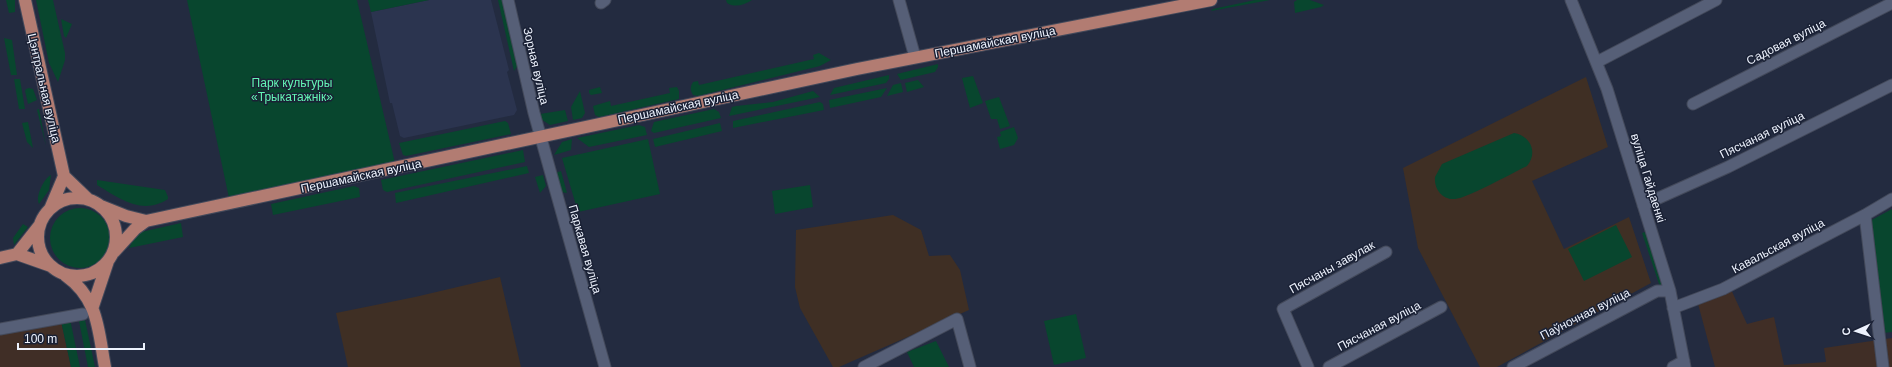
<svg xmlns="http://www.w3.org/2000/svg" width="1892" height="367" viewBox="0 0 1892 367" font-family="Helvetica,sans-serif">
<style>
.built{fill:#2b344f}
.industrial{fill:#402e26}
.education{fill:#3f2f24}
.green{fill:#08462e}
.lines{fill:none;stroke-linecap:round;stroke-linejoin:round}
.minor-casing{stroke:#43495a;stroke-width:13}
.major-casing{stroke:#43495a;stroke-width:14}
.minor{stroke:#565f77;stroke-width:11}
.major{stroke:#b27c72;stroke-width:12}
.labels{text-anchor:middle;stroke-width:3;stroke-linejoin:round;paint-order:stroke}
.street-label{font-size:12px;fill:#edf2fd;stroke:#1a2135}
.park-label{font-size:12px;fill:#63f6b5;stroke:#1a2135}
</style>
<rect width="100%" height="100%" fill="#232b40"/>
<path class="built" d="M429,0H491L509,70L507,72L517,110L514,115L404,138L400,136L392,103H390L371,12Z"/>
<path class="industrial" d="M1728,283L1747,324L1774,317L1784,365L1826,362L1824,348L1892,338V367H1715L1697,300Z
M61,321L71,367H0V332Z"/>
<path class="education" d="M1586,77L1608,147L1532,181L1564,249L1629,217L1651,283L1497,367H1480L1418,248L1403,168Z
M893,215L921,230L929,256L950,255L960,270L969,310L839,367H833L800,308L795,287L796,230Z
M500,277L521,367H348L336,313L415,297Z"/>
<path class="green" d="M6,0H15V12L9,13Z
M36,0H53L65,53V60L58,82L49,63Z
M187,0H357L395,163L229,198Z
M368,0H429L371,12Z
M498,0H503L518,65L514,71Z
M726,0H752C744,5 735,8 727,3Z
M1255,0H1270L1211,11L1213,9Z
M1297,0H1310L1324,5L1321,7L1295,13L1294,2Z
M61,19L72,24L66,38L64,36Z
M4,38L12,40L17,75H11Z
M819,53L831,60L820,66L698,96L693,95C690,90 690,87 693,82L698,81L699,85L814,59L813,55Z
M938,64V67L935,72L901,80L897,74Z
M889,75V79L886,83L830,95L834,88Z
M973,76L983,103L970,108L962,78Z
M14,79H20L25,109H19Z
M918,80L924,87L907,92L905,83Z
M901,83L903,92L887,96L893,85Z
M600,87L602,93L591,95L589,93V90Z
M677,87L679,91V99L599,117L595,115L593,106L610,101L611,106L670,93L669,88Z
M29,88L33,89L37,100L28,104L25,91L26,89Z
M887,88L881,97L830,108L829,100Z
M580,91L585,113L582,118L573,120L571,107Z
M813,91L820,97L729,116L732,107L736,106L773,102Z
M999,97L1010,126L1000,129L997,119H991L985,101Z
M820,102L823,104L824,110L733,128V121Z
M38,109H39L46,146L37,110Z
M714,109L719,112L721,118L654,133L651,131L654,122Z
M565,110L568,121L550,125L541,119L540,114Z
M505,121L508,123L511,134L406,156L403,155L399,143Z
M28,122L33,148L27,142L22,123Z
M720,123L722,131L655,147L653,139Z
M639,125L645,127L647,135L589,147L577,138Z
M1014,127L1018,138L1014,145L1000,149L997,137L1001,136L1000,132Z
M1514,133C1531,136 1538,153 1527,166C1512,173 1468,198 1455,199C1442,200 1434,189 1435,177L1442,164Z
M572,139L571,150L554,155L562,142Z
M648,139L660,194L578,212L562,158Z
M523,150L525,162L387,192L383,190L381,180Z
M527,166L529,173L396,203L395,193Z
M561,171L567,193L561,192L555,173Z
M51,175L49,190L39,204C35,197 44,178 51,175Z
M543,175L546,186L540,193L535,177Z
M97,180L165,190L168,197V199C142,216 119,198 97,185Z
M810,185L813,207L775,214L772,191Z
M354,186L359,188L360,197L273,215L271,204Z
M50 238a30 30 0 1 1 60 0a30 30 0 1 1-60 0Z
M1892,209V332L1883,333L1868,222Z
M181,223L183,237L129,248L135,236L141,232Z
M23,224L28,227L14,245L13,238Z
M1616,225L1632,257L1584,281L1568,249Z
M1645,232L1663,284L1660,287L1642,233Z
M1076,314L1086,358L1054,365L1044,321Z
M70,319L80,367H71L61,321Z
M85,320L95,367H88L79,321Z
M936,341L949,367H914L907,352Z"/>
<g class="lines">
<g class="minor-casing">
<path id="minor" d="M508,0L534,113L605,367
M899,0L915,57
M1571,0L1607,89L1670,291L1685,367
M601,3L605,0
M1597,62L1716,0
M1693,104L1892,3
M1643,205L1728,167L1892,85
M1865,215L1883,367
M1673,308L1723,289L1865,215L1892,199
M0,329L83,314
M864,367L957,319L970,367
M1308,367L1283,309L1386,252
M1329,367L1441,307
M1513,367L1657,291H1670
M1673,367L1684,361"/>
</g>
<g class="major-casing">
<path id="major" d="M25,0L64,176L89,200
M38 237a39 39 0 1 1 78 0a39 39 0 1 1-78 0Z
M101,206L126,216L146,221L857,69L1211,0
M50,209L64,176
M114,252L135,229L146,221
M17,254L39,226
M0,258L17,254L51,266
M65,275C99,299 98,330 105,367
M93,306L108,261"/>
</g>
<use href="#minor" class="minor"/>
<use href="#major" class="major"/>
</g>
<g class="labels">
<g class="street-label">
<text transform="translate(995 42) rotate(-11)" y="4">Першамайская вуліца</text>
<text transform="translate(1786 42) rotate(-27)" y="4">Садовая вуліца</text>
<text transform="translate(536 66) rotate(77)" y="4">Зорная вуліца</text>
<text transform="translate(44 88) rotate(77)" y="4">Цэнтральная вуліца</text>
<text transform="translate(678 107) rotate(-12)" y="4">Першамайская вуліца</text>
<text transform="translate(1762 135) rotate(-26)" y="4">Пясчаная вуліца</text>
<text transform="translate(361 176) rotate(-12)" y="4">Першамайская вуліца</text>
<text transform="translate(1648 178) rotate(73)" y="4">вуліца Гайдаенкі</text>
<text transform="translate(1778 246) rotate(-28)" y="4">Кавальская вуліца</text>
<text transform="translate(585 249) rotate(74)" y="4">Паркавая вуліца</text>
<text transform="translate(1332 267) rotate(-29)" y="4">Пясчаны завулак</text>
<text transform="translate(1585 314) rotate(-27)" y="4">Паўночная вуліца</text>
<text transform="translate(1379 326) rotate(-28)" y="4">Пясчаная вуліца</text>
</g>
<g class="park-label">
<text x="292" y="87">Парк культуры<tspan x="292" dy="14">«Трыкатажнік»</tspan></text>
</g>
</g>
<g transform="translate(1856 331) rotate(267)" stroke="#1a2135" stroke-width="3" paint-order="stroke">
<path d="M0-3L7 15L0 10L-7 15Z" fill="#edf2fd"/>
<text y="-6" font-size="11" font-weight="bold" text-anchor="middle" fill="#edf2fd">С</text>
</g>
<path d="M18 343v6h126v-6" fill="none" stroke="#edf2fd" stroke-width="2"/>
<text x="24" y="343" font-size="12" fill="#edf2fd" stroke="#1a2135" stroke-width="3" paint-order="stroke">100 m</text>
</svg>
